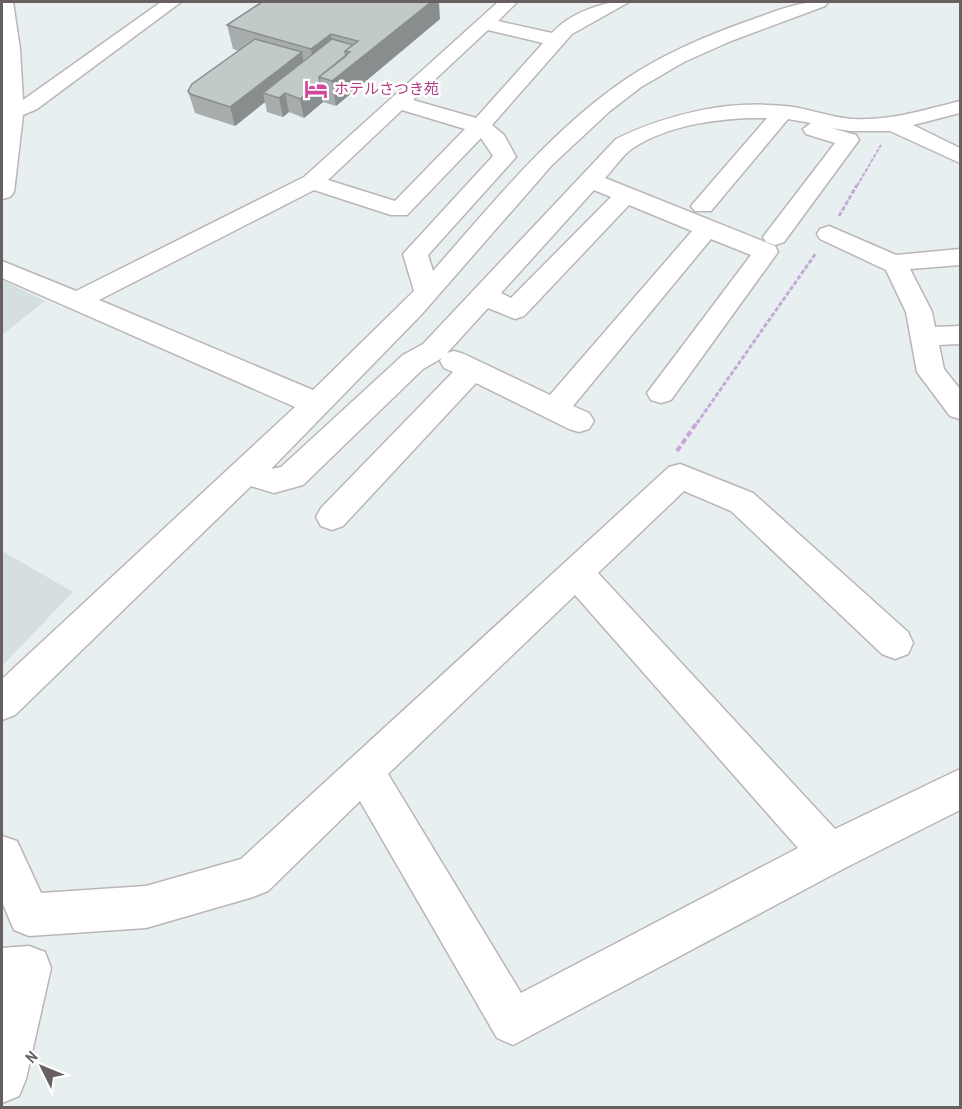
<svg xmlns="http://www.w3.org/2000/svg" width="962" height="1109" viewBox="0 0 962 1109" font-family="'Archivo Narrow','Noto Sans JP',sans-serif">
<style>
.education{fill:#d6dfe0}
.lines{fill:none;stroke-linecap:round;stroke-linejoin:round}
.minor-casing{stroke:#bbb5b5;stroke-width:3}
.path-far2{stroke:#c6a9d8;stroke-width:2;stroke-dasharray:4 1.5;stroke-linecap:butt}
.path-far1{stroke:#c6a9d8;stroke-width:3;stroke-dasharray:4.5 2;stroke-linecap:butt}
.path{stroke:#c6a9d8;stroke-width:4;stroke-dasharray:6 3;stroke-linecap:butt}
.minor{fill:#fff;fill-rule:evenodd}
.wall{fill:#a7adad}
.shaded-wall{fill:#888d8d}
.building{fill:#c2c9c9;stroke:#888d8d;stroke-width:1.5}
.labels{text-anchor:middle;stroke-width:5;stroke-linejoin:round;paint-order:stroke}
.far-hotel-label{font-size:15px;fill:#b23c85;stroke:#fff;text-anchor:start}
</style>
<rect width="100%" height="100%" fill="#e8eff0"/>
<path class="education" d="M2,280L45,301L2,335Z
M2,551L73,592L2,666Z"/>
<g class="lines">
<g class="minor-casing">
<path id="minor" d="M2,2H13L20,49L23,100L161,2H181L37,109L23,115L14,192L10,197L2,199Z
M498,2H517L498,21L552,33C569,14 604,0 629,2L572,34L492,125L504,135L516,157L428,255L433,271C493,203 551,130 626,79C663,54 704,37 745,22C772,13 799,0 828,2L825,6L731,41L684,62L641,87L610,111L552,165L421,315L271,469L281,467L403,355L423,344L616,139C668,114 727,100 785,106C807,108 829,117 852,119C890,121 924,110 960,101V113L913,125L960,148V163L890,131H851L831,128L856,135L859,140L784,242L775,245L766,242L763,237L835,143L806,134L803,129L811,123L788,119L711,211H695L691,206L767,118C725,117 669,124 633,148C622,155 614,169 605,178L775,246L778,252L671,400L661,403L651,400L647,393L751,255L711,239L573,406L589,413L594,421L589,429L579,432L569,429L476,383L343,526L332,530L321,526L316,517L321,508L453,372L444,368L440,361L442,358L423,369L303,485L274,493L251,486L15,715L2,720V679L295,407L2,278V261L76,291L304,177ZM488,30L543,43L476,118L413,100ZM402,110L465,129L395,201L328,180ZM481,138L493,156L403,254L414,291L313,390L99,300L314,190L391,215H407ZM594,190L611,197L511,298L501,293ZM629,205L692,231L550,395L464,354L454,351L447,353L488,308L515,319L524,316Z
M829,226L896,255L960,249V265L910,269L932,312L935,327L960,326V344L939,345L944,369L960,389V419L950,416L917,372L906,312L886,270L820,239L817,234L820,229Z
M680,464L753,493L908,632L913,643L908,654L895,659L882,654L731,511L684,491L598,573L835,829L960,769V810L845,868L513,1045L497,1038L360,801L268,891L253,897L146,928L29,936L14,930L2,902V836L17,841L41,893L146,886L241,859L669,467ZM575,595L798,848L521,993L388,774Z
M29,946L45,952L51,968L26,1079L19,1096L2,1103V948Z"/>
</g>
<path class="path-far2" d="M857,186L881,145"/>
<path class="path-far1" d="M839,216L857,185
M697,423L816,253"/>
<path class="path" d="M677,451L698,421"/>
<use href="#minor" class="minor"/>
</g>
<path class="wall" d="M440,19L336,106L323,102L304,118L289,112L283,117L267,112L265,102L235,126L195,113L194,110L188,91L239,51L233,49L227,25Z"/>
<path class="shaded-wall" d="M424,2H439L440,19L336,106L332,81Z
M331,34L334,58L315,73L311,49Z
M302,52L305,71L263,93L265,102L235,126L230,107Z
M320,83L323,102L304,118L300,99Z
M285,93L289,112L283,117L279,98Z"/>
<path class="building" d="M262,2H431L332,81L319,77L350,52L345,51L358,41L331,34L311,49L227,25Z
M255,39L302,52L230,107L190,94L188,91L192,84Z
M332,39L353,45L345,51L346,56L319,77L320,83L300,99L285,93L279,98L263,93Z"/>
<defs>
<g id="hotel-bare" transform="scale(1.8)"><path d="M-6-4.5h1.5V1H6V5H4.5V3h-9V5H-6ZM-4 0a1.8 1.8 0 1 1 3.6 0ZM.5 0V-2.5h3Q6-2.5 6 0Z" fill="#d1479c" stroke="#fff" stroke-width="2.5" paint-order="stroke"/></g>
</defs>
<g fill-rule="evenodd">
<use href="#hotel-bare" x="316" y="89"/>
</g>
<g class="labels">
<g class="far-hotel-label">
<text x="334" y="94">ホテルさつき苑</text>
</g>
</g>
<rect width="962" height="1109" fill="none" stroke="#675f60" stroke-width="6"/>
<g transform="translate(42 1067) rotate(313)" stroke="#ffffff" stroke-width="4.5" paint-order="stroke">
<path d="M0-4.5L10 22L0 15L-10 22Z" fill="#675f60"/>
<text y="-9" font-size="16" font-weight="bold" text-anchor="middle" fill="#675f60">N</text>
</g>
</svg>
